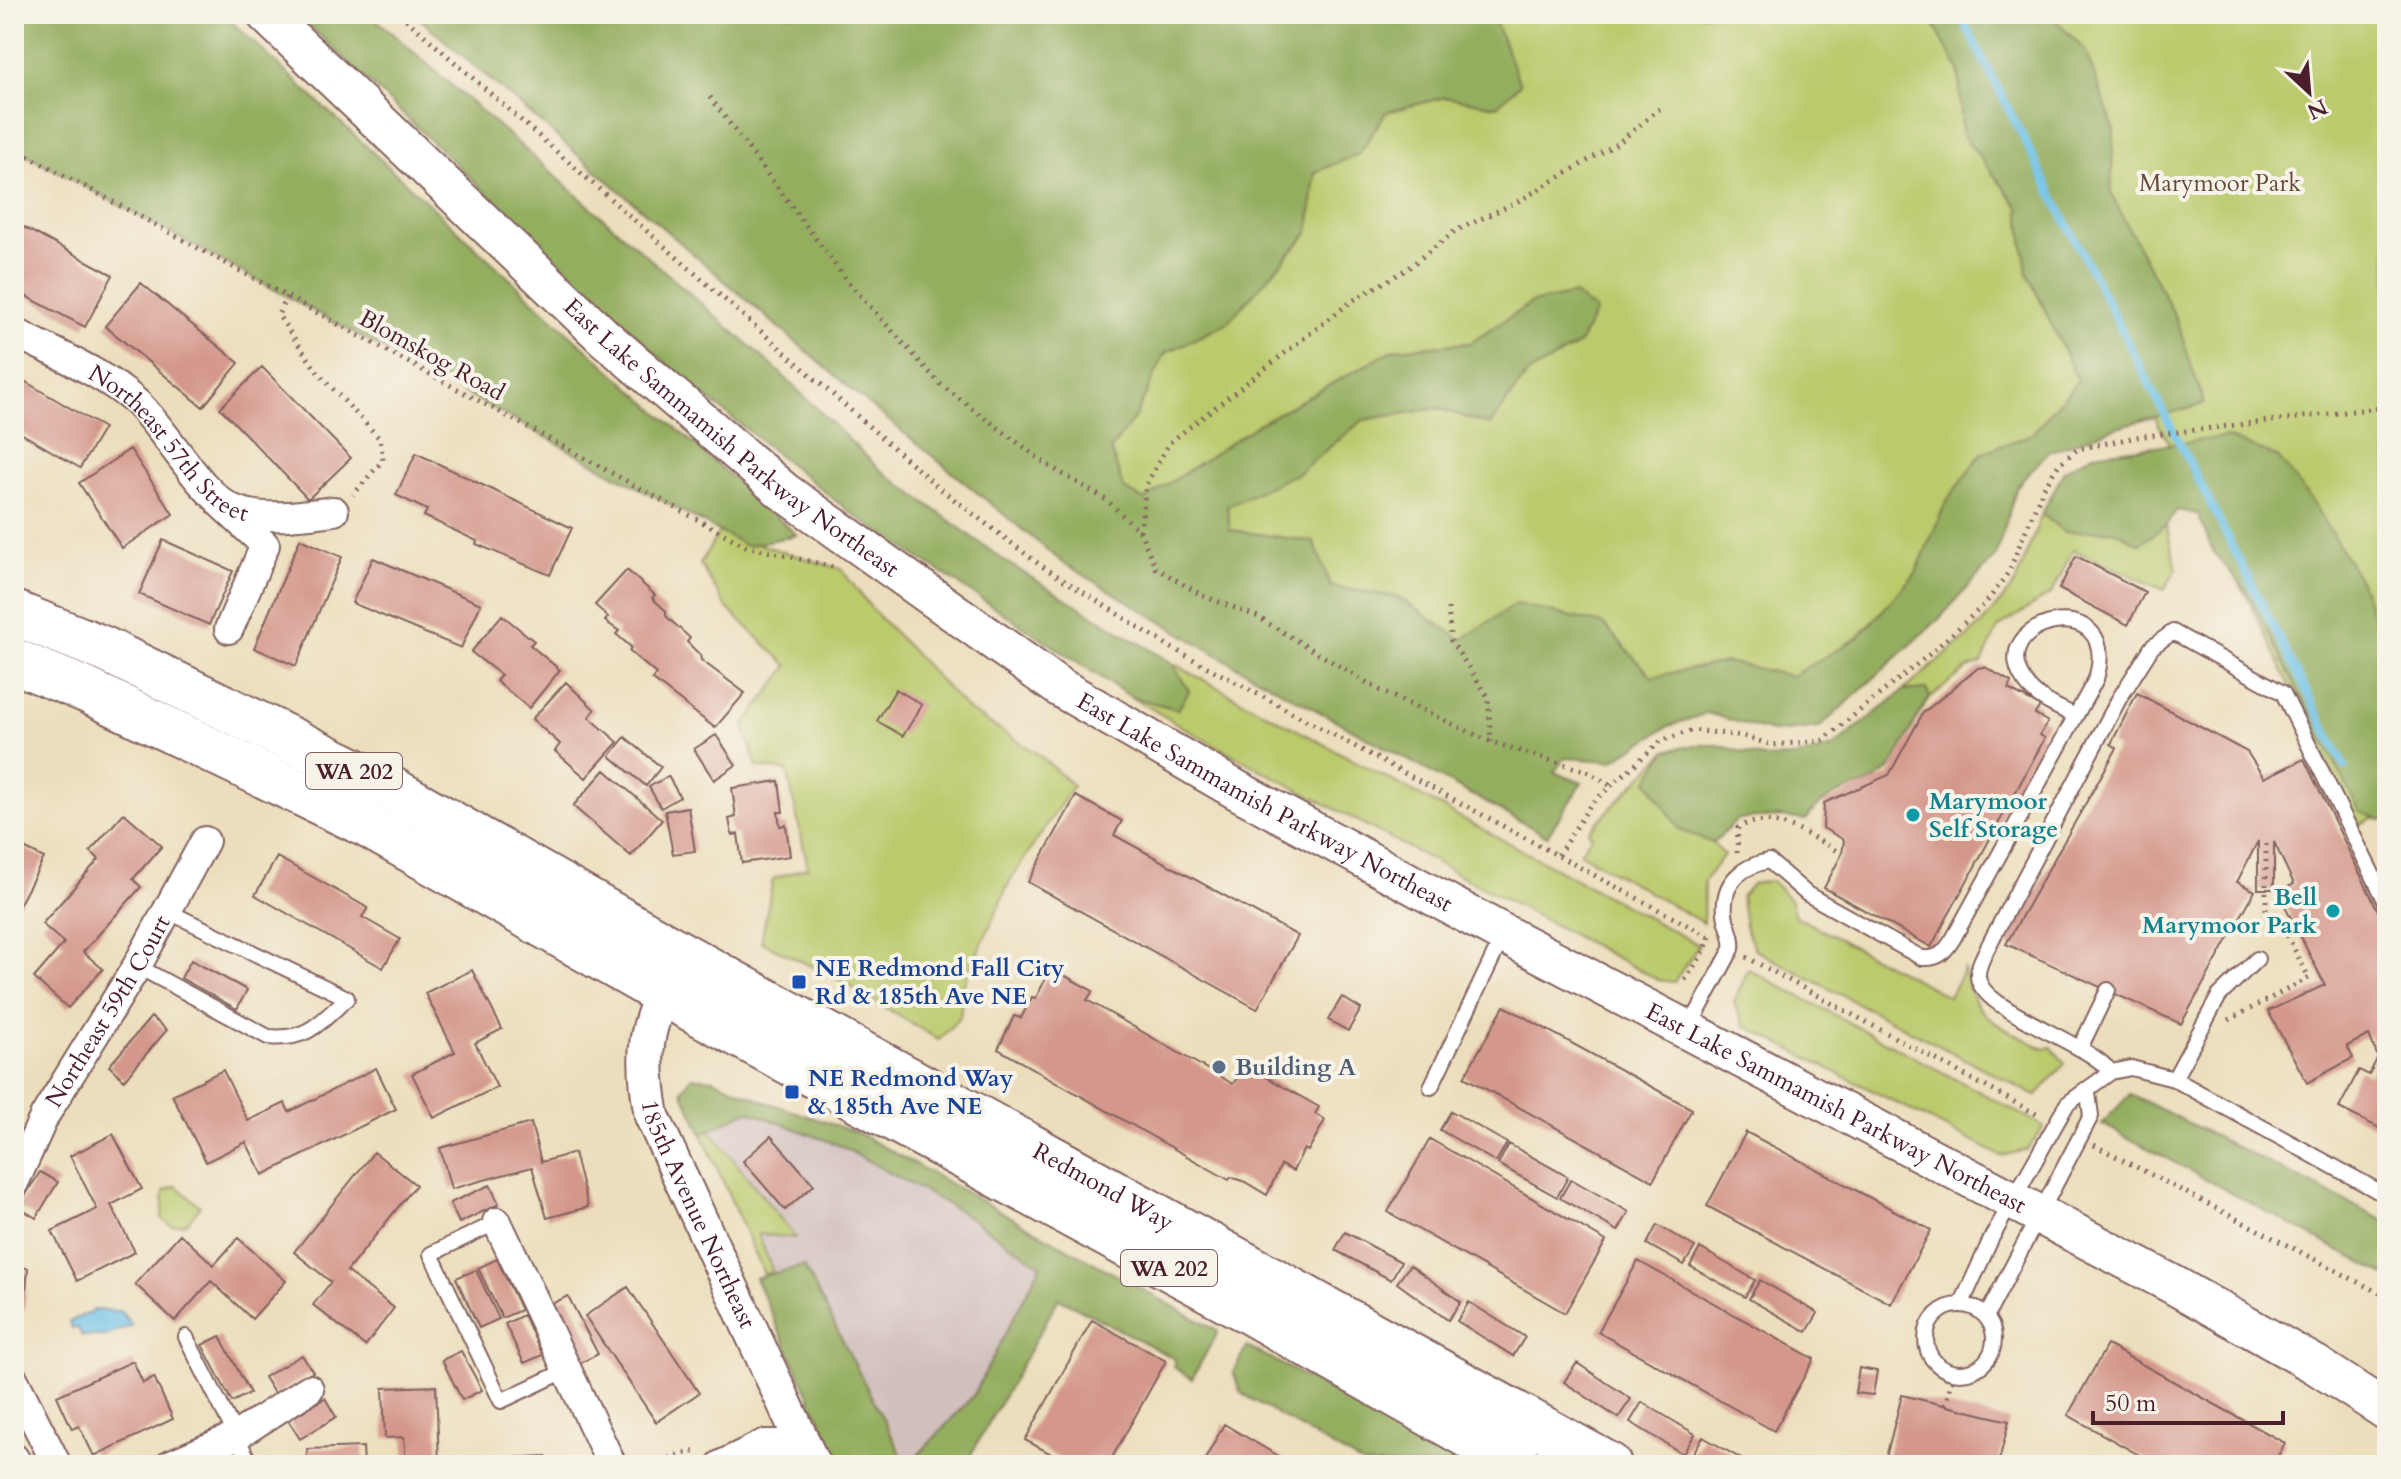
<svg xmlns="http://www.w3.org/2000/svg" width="2401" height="1479" viewBox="0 0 2401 1479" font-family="Cardo,serif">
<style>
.industrial{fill:#d1bfbd}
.green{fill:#bbca6d;stroke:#82744c;stroke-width:2}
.forest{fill:#94ae60;stroke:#6f6646;stroke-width:2}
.water{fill:#6cc1e9;stroke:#5b708a;stroke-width:2}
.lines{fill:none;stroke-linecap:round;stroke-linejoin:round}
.stream{stroke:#6cc1e9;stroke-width:8}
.building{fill:#d4978b}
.service-casing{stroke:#83625e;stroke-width:18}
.minor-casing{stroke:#83625e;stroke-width:32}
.tertiary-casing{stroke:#83625e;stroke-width:38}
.secondary-casing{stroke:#83625e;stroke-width:42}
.primary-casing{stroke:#83625e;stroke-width:48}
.path{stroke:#83625e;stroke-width:5;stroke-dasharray:2 6;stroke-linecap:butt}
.service{stroke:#fff;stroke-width:14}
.minor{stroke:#fff;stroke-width:28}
.tertiary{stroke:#fff;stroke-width:34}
.secondary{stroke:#fff;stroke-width:38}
.primary{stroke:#fff;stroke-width:44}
.culture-dot{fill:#0f9aa8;stroke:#f7f3e8;stroke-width:3}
.transit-dot{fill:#1a4fb4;stroke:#f7f3e8;stroke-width:3}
.service-dot{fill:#5c6f8a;stroke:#f7f3e8;stroke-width:3}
.labels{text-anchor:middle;stroke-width:8;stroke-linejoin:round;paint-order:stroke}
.shield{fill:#f7f3e8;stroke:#7e5f64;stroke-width:2}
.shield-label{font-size:22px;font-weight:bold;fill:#4a1f2b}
.park-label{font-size:24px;fill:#664a3c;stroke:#f7f3e8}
.street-label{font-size:24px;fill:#4a1f2b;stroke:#f7f3e8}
.culture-label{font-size:24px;font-weight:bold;fill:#0d838f;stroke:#f7f3e8;text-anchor:start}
.transit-label{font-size:24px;font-weight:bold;fill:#164399;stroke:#f7f3e8;text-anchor:start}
.service-label{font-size:24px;font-weight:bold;fill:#4e5e75;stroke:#f7f3e8;text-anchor:start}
</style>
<rect width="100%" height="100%" fill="#f7f3e8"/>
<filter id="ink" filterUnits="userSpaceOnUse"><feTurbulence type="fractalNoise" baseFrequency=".0125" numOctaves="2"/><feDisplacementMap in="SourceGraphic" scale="16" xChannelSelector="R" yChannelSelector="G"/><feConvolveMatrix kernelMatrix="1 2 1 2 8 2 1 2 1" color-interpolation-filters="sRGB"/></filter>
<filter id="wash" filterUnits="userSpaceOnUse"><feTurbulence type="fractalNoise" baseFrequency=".006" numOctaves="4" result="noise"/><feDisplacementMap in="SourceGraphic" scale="32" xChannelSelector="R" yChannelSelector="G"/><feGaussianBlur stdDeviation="1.8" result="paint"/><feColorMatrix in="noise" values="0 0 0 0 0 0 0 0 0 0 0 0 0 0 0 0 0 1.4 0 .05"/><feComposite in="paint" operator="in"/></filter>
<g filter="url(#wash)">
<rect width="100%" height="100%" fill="#ecdebc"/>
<path class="industrial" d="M748,1111L841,1146L961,1212L1041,1265L973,1396L909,1465L805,1266L773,1272L757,1234L795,1237L709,1129Z"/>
<path class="green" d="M1492,14H1928L1959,70L1962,134L2019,207L2027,272L2078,381L2032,434L1982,453L1946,502L1916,573L1859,637L1792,676L1726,662L1652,677L1603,624L1461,640L1398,597L1331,587L1314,542L1230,530L1227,506L1298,473L1363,420L1438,408L1490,425L1527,374L1579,344L1531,303L1470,343L1395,349L1260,423L1144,500L1123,489L1111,449L1135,417L1165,353L1226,324L1309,232L1315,172L1359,154L1386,112L1445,97L1497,106L1519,85Z
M1947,14H2387V812L2358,825L2202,505L2082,281Z
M2042,514L2064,532L2114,530L2140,544L2166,525L2177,568L2164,590L2073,550L2052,593L1998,628L1982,663L1968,668L1930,698L1926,689L1903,691L1982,624L2015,584Z
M719,532L841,569L872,609L968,710L1037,753L1073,786L1011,879L964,983L960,1017L939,1040L836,978L761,942L773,879L808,867L787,771L757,767L744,726L788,666L727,608L700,564Z
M1172,663L1699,945L1674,982L1658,980L1216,746L1131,697L1178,709L1189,691Z
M1666,751L1648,782L1680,830L1713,843L1724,855L1704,881L1703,923L1580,853L1592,835L1588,832Z
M1771,881L1790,899L1795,916L1949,997L1964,969C1971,1020 2004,1027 2044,1049L2051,1047L2065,1063L2036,1096L1755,950L1745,926L1741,897L1752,884Z
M1748,969L2029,1118L2044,1127L2027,1150L2001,1156L1745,1026L1734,1003Z
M709,1129L796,1238L758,1234L773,1272L764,1274L702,1134Z
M176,1186L200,1206L187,1223L172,1226L162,1219L164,1191Z"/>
<path class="forest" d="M14,14H223L574,338L797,535L746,546L14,148Z
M297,14H370L776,369L878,468L1006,562L1172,663L1189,691L1178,709L1131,697L855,516L683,379Z
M414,14H1492L1520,84L1497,106L1445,97L1386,112L1359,154L1315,172L1309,232L1226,324L1165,353L1135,417L1111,449L1123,488L1144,500L1260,423L1395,349L1470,343L1532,303L1574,294L1596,311L1579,344L1527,374L1490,425L1438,408L1363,420L1298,473L1227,506L1230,530L1314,542L1331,587L1398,597L1461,640L1516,604L1603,624L1652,677L1726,662L1792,676L1859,637L1916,573L1946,502L1982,453L2032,434L2078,381L2027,272L2019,207L1962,134L1959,70L1928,14H2049L2085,50L2114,129L2111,194L2176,318L2204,404L2117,427L2048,452L2017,486L1996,556L1940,618L1819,728L1772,732L1707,713L1669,726L1612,761L1565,758L1554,772L1582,783L1547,836L1234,665L1062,562L854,392Z
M2226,437L2278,457L2313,503L2359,579L2383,643L2387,818L2382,820L2360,812L2247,591L2213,552L2198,514L2177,510L2166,525L2140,544L2114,530L2064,532L2042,514L2064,471L2093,454Z
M1926,689L1930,698C1915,716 1898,763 1885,773C1858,795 1833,783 1806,820L1781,817L1738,819L1713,843L1680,830L1648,781L1666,751L1696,745H1718L1763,758L1796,757L1833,747L1903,691Z
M691,1077L713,1079L763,1101L858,1133L1218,1331L1192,1379L1174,1367L1175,1359L1059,1298L965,1465H909L973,1396L1041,1265L961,1212L841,1146L748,1111L702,1134L682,1091Z
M2130,1094L2387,1222V1276L2102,1124Z
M804,1266L907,1465H841L755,1278Z
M1247,1347L1266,1356L1468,1465H1364L1241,1393L1233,1372Z"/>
<path class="water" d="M94,1310L120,1311L132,1325L106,1336H82L78,1328H72L69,1322Z"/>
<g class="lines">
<path class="stream" d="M1960,14L2345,767"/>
</g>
<g id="blocks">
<path class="building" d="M14,222L113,275L85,327L14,290Z
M141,283L239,363L203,407L105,326Z
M262,367L351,458L308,499L220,408Z
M14,375L104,428L80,468L14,429Z
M130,449L173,514L122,548L79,483Z
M416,453L572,528L550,575L476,544L477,541L424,516L427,510L396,495Z
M300,539L342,557L296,666L254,648Z
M163,540L233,571L209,625L139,594Z
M2076,556L2145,592L2128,625L2059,589Z
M373,558L481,604L461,648L352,603Z
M627,570L655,595L652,598L666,611V616L690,638L687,642L700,655L701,660L745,693L715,728L652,679L656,674L629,651L631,647L616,634L619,631L605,621L608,617L595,605Z
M502,615L534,641L530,645L560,670L529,708L496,681L501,675L471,652Z
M1985,667L2011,682L2008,689L2040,706L2035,714L2048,722L2040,735L2045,738L1931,947L1824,888L1842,854L1844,840L1823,828L1824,803L1889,775L1923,713L1978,668Z
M566,682L595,710L589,717L618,742L586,778L555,751L560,744L532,719Z
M896,689L922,705L903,736L877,721Z
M2137,693L2247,752L2264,778L2304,759L2387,929V1132L2339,1108L2359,1070L2369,1075L2378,1057L2369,1035L2347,1046L2353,1058L2307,1083L2268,1011L2325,985L2278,892L2294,884L2274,842V889H2258V841L2237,882L2255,891L2181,1024L2006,944L2117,748L2111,744Z
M716,735L736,765L714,780L694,749Z
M625,737L661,767L646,786L610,756Z
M605,770L662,820L631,856L573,806Z
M668,776L680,797L661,808L649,787Z
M779,781L783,812H778L780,826L786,825L790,856L742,863L738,834L732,835L729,819L736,817L732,788Z
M1076,796L1122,821L1114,835L1298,936L1257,1009L1028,882Z
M688,807L695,851L673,854L665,811Z
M124,813L162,846L133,879L141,887L83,952L103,969L68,1008L34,978L64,943L42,924L99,859L90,851Z
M14,843L44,858L14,915Z
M277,857L368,908L362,917L400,939L383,968L255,895Z
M191,960L247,990L237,1009L181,978Z
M1051,968L1093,991L1087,1000L1233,1084L1245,1065L1319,1107L1315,1114L1325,1120L1308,1151L1304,1149L1293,1171L1281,1165L1267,1195L1245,1182L1231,1177L1229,1180L998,1049L1014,1016L1021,1018L1032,997L1036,998Z
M472,970L502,1029L475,1043L497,1087L434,1118L412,1074L455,1052L425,993Z
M1342,997L1361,1009L1348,1031L1328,1020Z
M1504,1006L1692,1109L1653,1181L1464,1077Z
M151,1017L167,1030L124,1080L109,1066Z
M376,1068L396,1109L263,1175L246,1142L206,1162L172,1095L223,1070L248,1121L285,1103L289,1112Z
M1451,1111L1507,1143L1496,1162L1440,1130Z
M531,1123L541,1162L574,1153L588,1207L547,1218L532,1167L451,1189L440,1148Z
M1746,1132L1931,1230L1891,1304L1707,1206Z
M113,1134L142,1189L111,1205L135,1252L77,1281L52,1231L97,1209L70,1156Z
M771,1136L814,1185L785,1210L743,1161Z
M1430,1139L1606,1241L1565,1313L1388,1212Z
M1509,1144L1568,1177L1557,1197L1498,1164Z
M374,1152L416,1185L347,1271L394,1308L365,1346L313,1305L331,1282L294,1252Z
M40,1172L58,1182L36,1218L18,1207Z
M1571,1179L1629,1212L1618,1231L1560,1198Z
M490,1185L499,1204L459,1223L450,1203Z
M1657,1225L1695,1247L1684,1265L1647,1244Z
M1345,1232L1401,1262L1391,1280L1335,1250Z
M180,1234L214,1265L238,1238L286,1281L252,1319L211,1281L175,1321L135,1284Z
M1700,1248L1755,1280L1745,1297L1690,1266Z
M497,1259L521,1310L502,1318L478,1268Z
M1638,1261L1814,1359L1774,1431L1598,1332Z
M1410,1265L1461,1302L1448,1320L1397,1283Z
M14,1267L28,1268L24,1312L14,1311Z
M476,1270L499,1319L479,1328L456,1278Z
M1760,1280L1818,1313L1807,1332L1749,1299Z
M628,1287L699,1393L656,1422L585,1316Z
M568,1296L598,1354L579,1364L549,1305Z
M1469,1302L1525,1337L1513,1356L1457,1321Z
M523,1315L543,1355L524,1363L505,1324Z
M1092,1320L1166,1361L1108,1465H1072L1025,1440Z
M220,1336L250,1393L232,1402L202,1345Z
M2107,1345L2285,1443L2273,1465H2157L2068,1415Z
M461,1351L482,1390L462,1400L442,1360Z
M302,1355L313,1372L275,1395L264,1377Z
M133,1361L143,1383L154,1377L173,1419L94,1456L79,1426L72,1429L57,1396Z
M1577,1363L1631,1399L1618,1418L1564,1382Z
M1859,1368L1877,1371L1873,1395L1855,1393Z
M436,1386L439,1461L546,1456L547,1465H406L404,1437L385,1438L383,1388Z
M1902,1395L2009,1421L1998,1465H1884Z
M325,1398L336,1417L300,1439L288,1420Z
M1642,1402L1695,1434L1683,1454L1630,1422Z
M1224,1424L1285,1460L1282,1465H1202Z
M1703,1437L1752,1465H1708L1691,1456Z
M363,1447L364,1465H307V1449Z"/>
</g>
</g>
<g filter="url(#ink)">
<use href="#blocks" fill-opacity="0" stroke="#83625e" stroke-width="2"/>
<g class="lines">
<g class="service-casing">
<path id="service" d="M137,966L268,1037C307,1041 320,1023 347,998L165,910
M1689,1028L1732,949C1734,934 1726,927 1725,913C1722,882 1742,866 1769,861L1807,894L1922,958C1939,959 1944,953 1953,939L2096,679C2124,583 1974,622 2028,686C2039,700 2060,708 2075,716
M2081,1046L2108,990
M2111,1072C2086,1040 1977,1010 1978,975C1978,963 1987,950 1992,939L2119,699L2152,647L2173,632L2283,693L2387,904
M2174,1079L2219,996L2257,959
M1431,1087L1503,936
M497,1222L431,1254L501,1401L567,1370
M1961,1305L1992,1237L2067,1104L2111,1072L2131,1068L2174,1079L2387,1196
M1926 1339a34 34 0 1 1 68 0a34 34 0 1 1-68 0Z
M1986,1317L2091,1116L2088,1093
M186,1337L251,1465"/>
</g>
<g class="minor-casing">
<g id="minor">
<path id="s1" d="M14,332C54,353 103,372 137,403C166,430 199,492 231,508C260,522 303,515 334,511"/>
<path d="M221,504L265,545L229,629"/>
<path id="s2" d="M14,1183L45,1115L137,966L205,841"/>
<path d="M497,1222L612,1465"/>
<path d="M14,1380L57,1465"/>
<path d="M14,1458L18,1465"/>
<path d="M169,1465L236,1436L309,1389"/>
<path d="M721,1465L764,1444H802"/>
</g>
</g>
<g class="tertiary-casing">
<g id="tertiary">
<path id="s3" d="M672,973C644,1028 641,1054 652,1116L813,1465"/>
</g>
</g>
<g class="secondary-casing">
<g id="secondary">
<path id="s4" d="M266,14L605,338L783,491L1059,687L1235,789L1504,934L2172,1284L2316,1365L2387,1411"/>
</g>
</g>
<g class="primary-casing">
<g id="primary">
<path id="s5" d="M14,613L104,649L386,786L681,954L1609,1465"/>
<path d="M14,661L86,690L365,824L662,993L1248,1311L1520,1465"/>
</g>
</g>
<path class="path" d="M400,14L938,487L1040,565L1172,648L1713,939
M710,97L848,282L940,384L1046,464L1108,501L1140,532L1156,568L1203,596L1256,616L1381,691L1491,742L1589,772L1611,786
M14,148L746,546L833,567
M287,297L278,315L319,374L380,439L383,460L353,495
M1140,531L1146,485L1169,443L1352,301L1407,269L1455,231L1517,202L1618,143L1664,105
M1448,608L1451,641L1488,697L1491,742
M1737,853L1738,828C1771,808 1814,838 1842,854
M1558,855L1591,804L1661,741L1693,730L1743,736L1772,745L1822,741L1931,653L1986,603L2008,573L2043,489L2059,464L2078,449L2137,437L2387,407
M1746,957L2040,1116
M1685,980L1705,950L1710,936
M2229,1020L2309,978L2279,919L2266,916V841
M2094,1145L2387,1297
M1945,1405L1954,1372
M655,1465L679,1454L700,1451"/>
<use href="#service" class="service"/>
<use href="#minor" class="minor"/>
<use href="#tertiary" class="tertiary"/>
<use href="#secondary" class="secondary"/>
<use href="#primary" class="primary"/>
</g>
</g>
<g class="culture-dot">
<circle cx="1913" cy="815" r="8"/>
<circle cx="2333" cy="911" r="8"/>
</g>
<g class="transit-dot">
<rect x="791" y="974" width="16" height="16" rx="4"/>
<rect x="784" y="1084" width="16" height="16" rx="4"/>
</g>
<circle class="service-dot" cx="1219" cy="1067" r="8"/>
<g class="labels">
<g class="shield">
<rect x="306" y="753" width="96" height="36" rx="6"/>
<rect x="1121" y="1250" width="96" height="36" rx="6"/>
</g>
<g class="shield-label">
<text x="354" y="779">WA 202</text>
<text x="1169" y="1276">WA 202</text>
</g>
<g class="park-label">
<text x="2220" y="191">Marymoor Park</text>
</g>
<g class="street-label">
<text transform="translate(432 355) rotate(29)" y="8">Blomskog Road</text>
<text dy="8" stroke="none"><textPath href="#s4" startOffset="630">East Lake Sammamish Parkway Northeast</textPath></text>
<text dy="8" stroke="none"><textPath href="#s1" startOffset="194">Northeast 57th Street</textPath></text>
<text dy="8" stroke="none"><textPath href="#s4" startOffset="1278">East Lake Sammamish Parkway Northeast</textPath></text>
<text dy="8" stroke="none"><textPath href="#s2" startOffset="196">Northeast 59th Court</textPath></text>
<text dy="8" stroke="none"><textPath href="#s4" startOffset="1926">East Lake Sammamish Parkway Northeast</textPath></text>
<text dy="8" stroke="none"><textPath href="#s5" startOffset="1232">Redmond Way</textPath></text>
<text dy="8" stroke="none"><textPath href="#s3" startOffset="256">185th Avenue Northeast</textPath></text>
</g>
<g class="culture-label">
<text x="1929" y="809">Marymoor<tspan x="1929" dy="28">Self Storage</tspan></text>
<text x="2317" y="905" text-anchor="end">Bell<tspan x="2317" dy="28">Marymoor Park</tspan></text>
</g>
<g class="transit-label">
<text x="815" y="976">NE Redmond Fall City<tspan x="815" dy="28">Rd &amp; 185th Ave NE</tspan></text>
<text x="808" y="1086">NE Redmond Way<tspan x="808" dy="28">&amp; 185th Ave NE</tspan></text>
</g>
<g class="service-label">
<text x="1235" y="1075">Building A</text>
</g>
</g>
<rect width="2401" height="1479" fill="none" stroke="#f7f3e8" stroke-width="48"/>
<g transform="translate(2309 92) rotate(154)" stroke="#f7f3e8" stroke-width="6" paint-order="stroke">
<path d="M0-6L14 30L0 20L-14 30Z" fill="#4a1f2b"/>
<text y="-12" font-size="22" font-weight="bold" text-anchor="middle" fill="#4a1f2b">N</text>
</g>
<path d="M2093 1411v12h190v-12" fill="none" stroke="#4a1f2b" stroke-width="4"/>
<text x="2105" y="1411" font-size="24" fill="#4a1f2b" stroke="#f7f3e8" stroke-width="6" paint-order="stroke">50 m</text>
</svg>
